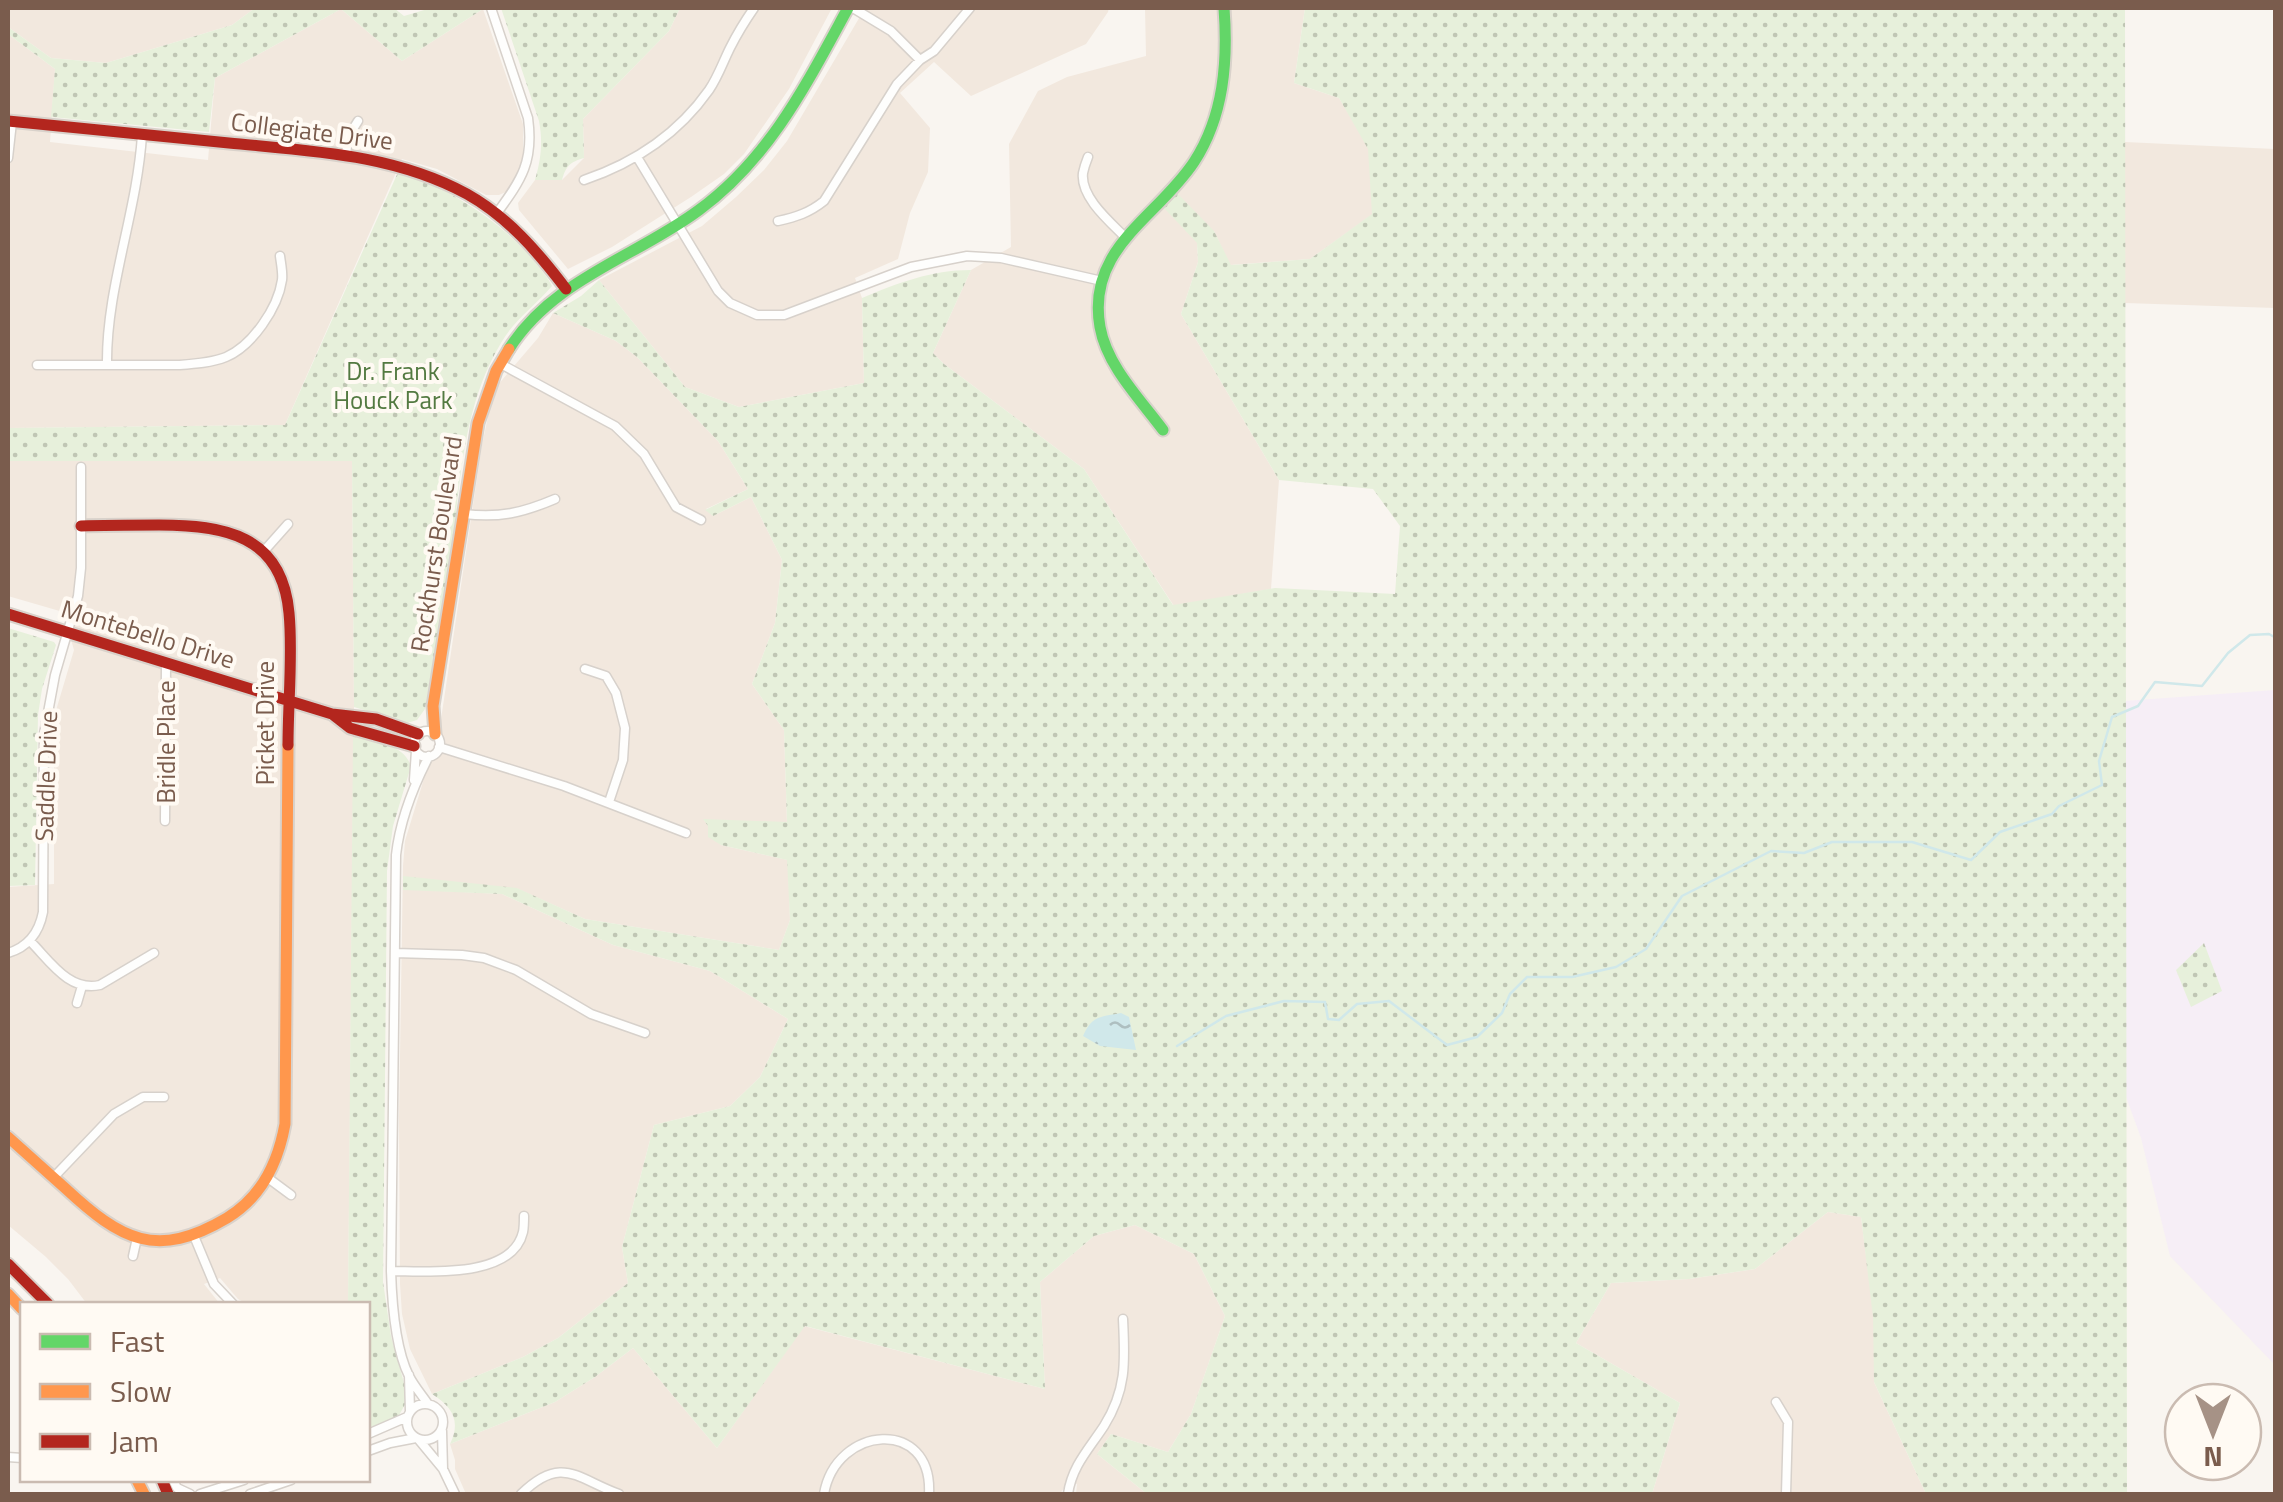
<svg xmlns="http://www.w3.org/2000/svg" width="2283" height="1502" viewBox="0 0 2283 1502" font-family="'Titillium Web',sans-serif">
<style>
.residential{fill:#f2e8de}
.education{fill:#f6eef6}
.park{fill:url(#park-dots)}
.water{fill:url(#water-ripples)}
.lines{fill:none;stroke-linecap:round;stroke-linejoin:round}
.stream{stroke:#d0e8ea;stroke-width:2.5}
.street-casing{stroke:#d7d1cb;stroke-width:11}
.fast-casing{stroke:#d9d2cb;stroke-width:15}
.slow-casing{stroke:#d9d2cb;stroke-width:15}
.jam-casing{stroke:#d9d2cb;stroke-width:15}
.street{stroke:#fefefd;stroke-width:8}
.fast{stroke:#63d668;stroke-width:11}
.slow{stroke:#ff974d;stroke-width:11}
.jam{stroke:#b3261e;stroke-width:11}
.labels{text-anchor:middle;stroke-width:8;stroke-linejoin:round;paint-order:stroke}
.street-label{font-size:25px;fill:#7a5c4d;stroke:#fffaf3}
.park-label{font-size:25px;fill:#537a41;stroke:#fffaf3}
</style>
<defs>
<pattern id="park-dots" width="8" height="8" patternUnits="userSpaceOnUse" patternTransform="scale(2.5)"><rect width="8" height="8" fill="#e7f0db"/><path d="M2 2h.1M6 6h.1" fill="none" stroke="#c0c6b4" stroke-width="1.8" stroke-linecap="round"/></pattern>
<pattern id="water-ripples" width="26" height="14" patternUnits="userSpaceOnUse" patternTransform="scale(2.5)"><rect width="26" height="14" fill="#d0e8ea"/><path d="M2 4q2-2 4 0t4 0M15 11q2-2 4 0t4 0" fill="none" stroke="#aebfc0"/></pattern>
</defs>
<rect width="100%" height="100%" fill="#f9f5f0"/>
<path class="residential" d="M8,8H255L232,25L106,63L51,58L8,27Z
M680,8H832L789,89L744,154L724,174L691,197L612,247L568,269L519,210L518,203L535,180H562L584,158L583,119L669,31Z
M865,8H1109L1108,12L1086,44L971,96L934,62L900,93L930,128L928,172L910,213L898,259L855,278L862,298L864,383L739,407L685,387L599,280L702,226L736,197L764,170L787,141Z
M1145,8H1305L1294,83L1339,98L1369,147L1373,214L1310,259L1230,265L1214,231L1197,243L1198,262L1181,314L1279,480L1271,589L1174,606L1084,469L944,364L933,353L971,270L1011,247L1009,144L1038,91L1067,77L1146,56Z
M341,9L402,61L483,9L523,124V157L516,177L508,191L499,195H486L437,169L402,159L285,425L8,428V34L55,69L50,142L208,160L215,78Z
M2125,142L2275,149V308L2125,303Z
M553,313L616,341L637,357L718,441L748,489L706,509L713,516L751,497L782,560L775,623L752,684L784,730L787,823L704,820L721,845L788,860L790,920L779,950L585,919L516,888L403,889L502,894L613,945L710,971L788,1019L760,1077L730,1106L654,1125L622,1247L628,1283L558,1338L523,1357L432,1394L410,1349L402,1314L400,1284L399,1119L403,866L405,841L440,726L482,445L490,407L496,387L538,338Z
M352,460L354,707L348,1304H247L238,1299L220,1278L204,1284L220,1304H87L68,1279L46,1257L8,1225V887L54,884V732L57,707L74,650L63,612L8,596V461Z
M1828,1212L1861,1217L1874,1317V1382L1926,1494H1652L1680,1403L1576,1343L1611,1283L1689,1279L1755,1269Z
M1135,1225L1194,1254L1225,1316L1191,1414L1168,1452L1111,1434L1097,1454L1147,1494H1076L1077,1484L1068,1482L1060,1494H466L455,1469V1460L450,1444L555,1402L595,1377L633,1348L717,1448L804,1326L1045,1389L1040,1282L1094,1236Z"/>
<path class="education" d="M2275,690V1365L2170,1256L2141,1138L2087,990L2056,706Z"/>
<path class="park" d="M255,8H394L404,16L431,8L483,9L402,61L341,9L215,78L209,132L51,117L55,69L8,34V27L51,58L106,63L232,25Z
M501,8H680L669,31L583,119L584,158C570,162 566,166 562,180H535C541,159 543,142 539,121Z
M1305,8H2125L2127,1494H1926L1874,1382L1873,1317L1861,1217L1828,1212L1755,1269L1689,1279L1611,1283L1576,1343L1680,1403L1652,1494H1147L1097,1454L1111,1434L1168,1452L1191,1414L1225,1316L1194,1254L1135,1225L1094,1236L1040,1282L1045,1389L805,1326L717,1448L633,1348L595,1377L555,1402L450,1444C461,1422 453,1407 432,1394L523,1357L558,1338L628,1283L622,1247L654,1125L730,1106L760,1077L788,1019L710,971L613,945L502,894L403,890V876L517,888L585,919L779,950L790,920L787,860L721,845L708,837V826L703,819L787,822L784,730L752,684L775,623L782,560L751,497L713,516L705,510L748,489L718,441L637,357L616,341L553,313L581,296L599,280L685,387L739,407L864,383L862,298C898,283 931,270 971,270L933,353L944,364L1084,469L1173,605L1275,588L1395,594L1400,526L1373,489L1279,480L1181,314L1198,262L1197,243L1163,207L1177,193L1214,231L1231,265L1310,259L1372,214L1368,149L1339,98L1294,83Z
M399,170C451,191 498,218 534,261C540,269 548,277 552,286C536,305 514,320 501,343C461,409 460,490 450,565C443,613 433,661 425,709L417,720L407,723L354,707L352,461H8V428L285,425Z
M8,628L54,642L56,645L42,689L38,715L35,885L8,886Z
M353,735C374,741 404,744 411,766L393,826L387,871L383,1282L391,1336L406,1390L407,1401L398,1417L368,1428V1304H348Z
M2204,943L2222,991L2191,1007L2176,970Z"/>
<path class="water" d="M1121,1013L1129,1017L1136,1050L1100,1046L1083,1036C1092,1015 1101,1017 1121,1013Z"/>
<g class="lines">
<path class="stream" d="M1177,1046L1226,1016L1284,1001L1325,1002L1328,1019L1339,1020L1357,1004L1389,1001L1447,1045L1477,1037L1502,1013L1510,994L1527,977H1572L1616,967L1646,949L1682,896L1771,851L1804,853L1832,842H1912L1971,860L2000,832L2052,814L2059,806L2102,785L2099,761L2112,717L2138,706L2155,682L2202,686L2228,653L2250,635L2269,634L2276,638"/>
<g class="street-casing">
<path id="street" d="M491,8L528,118C534,161 522,179 497,213
M853,8L891,31L920,60
M346,155L348,137L358,121
M637,157L718,291L730,303L757,315H784L911,267L967,256L1001,258L1102,281
M1088,157C1086,162 1084,168 1083,173C1080,197 1110,222 1125,237
M8,158L12,122
M584,180C634,163 678,134 709,90C718,77 723,62 730,48C737,34 745,21 754,8
M778,221C796,217 809,213 824,201L897,84L920,60L934,51L970,8
M499,363L615,426L644,454L676,507L701,520
M37,365H178C193,364 211,363 226,357C252,346 278,308 282,280C283,273 281,264 280,256
M107,365C106,288 137,213 142,135
M464,514C500,518 522,513 555,499
M264,551L288,524
M585,669L606,676L616,693L625,728L623,760L609,802
M414 744a13 13 0 1 1 26 0a13 13 0 1 1-26 0Z
M439,747L564,786L686,833
M414,780L416,751
M165,821L166,663
M30,941C50,961 69,992 100,985L154,953
M8,953C28,947 39,933 43,912L44,734L55,675L78,596L81,568V467
M395,953L462,955L484,958L516,970L591,1014L645,1033
M77,1003L82,986
M53,1178L114,1114L143,1097H164
M268,1178L291,1195
M194,1236L214,1284L233,1304
M133,1256L137,1238
M391,1271C427,1271 512,1279 523,1232C524,1227 524,1221 524,1216
M409,1375L410,1411
M1776,1402L1788,1422L1786,1494
M407 1422a18 18 0 1 1 36 0a18 18 0 1 1-36 0Z
M428,1404C422,1395 414,1386 409,1376C395,1348 392,1303 391,1271L396,855C400,820 413,787 429,756
M442,1431L443,1469
M368,1434L407,1417
M419,1440L443,1469L455,1494
M368,1451L390,1443L416,1438
M8,1457L22,1458
M173,1480L177,1488L190,1494
M200,1494L244,1480
M250,1494L291,1480
M521,1494C562,1454 577,1479 619,1494
M824,1494C836,1425 933,1417 929,1494
M1068,1494C1072,1466 1089,1449 1104,1426C1127,1389 1125,1361 1123,1319"/>
</g>
<g class="fast-casing">
<path id="fast" d="M509,349C553,279 636,257 699,210C770,158 807,83 848,8
M1163,430C1140,399 1107,366 1100,327C1086,248 1157,218 1194,162C1224,116 1228,61 1224,8"/>
</g>
<g class="slow-casing">
<path id="slow" d="M435,734L433,706L478,423L496,371L509,349
M8,1137C27,1154 46,1171 65,1188C121,1240 156,1260 227,1218C262,1197 278,1163 285,1124L288,745
M8,1294L22,1309
M137,1480L144,1494"/>
</g>
<g class="jam-casing">
<path id="jam" d="M8,121C82,128 156,136 229,143C311,151 394,154 467,194C508,217 538,252 566,289
M81,526C107,525 133,525 159,525C224,525 282,535 289,613C293,653 288,703 288,745
M8,614L332,714L376,719L418,734
M332,714L350,728L414,746
M8,1264L48,1304
M162,1480L168,1494"/>
</g>
<use href="#street" class="street"/>
<use href="#fast" class="fast"/>
<use href="#slow" class="slow"/>
<use href="#jam" class="jam"/>
</g>
<g class="labels">
<g class="street-label">
<text transform="translate(312 131) rotate(7)" y="9">Collegiate Drive</text>
<text transform="translate(436 544) rotate(-81)" y="9">Rockhurst Boulevard</text>
<text transform="translate(148 634) rotate(17)" y="9">Montebello Drive</text>
<text transform="translate(265 723) rotate(-90)" y="9">Picket Drive</text>
<text transform="translate(166 742) rotate(-90)" y="9">Bridle Place</text>
<text transform="translate(46 776) rotate(-88)" y="9">Saddle Drive</text>
</g>
<g class="park-label">
<text x="393" y="380">Dr. Frank<tspan x="393" dy="29">Houck Park</tspan></text>
</g>
</g>
<rect width="2283" height="1502" fill="none" stroke="#7a5c4d" stroke-width="20"/>
<rect x="20" y="1302" width="350" height="180" fill="#fffaf3" stroke="#cabbb1" stroke-width="2.5"/>
<rect x="40" y="1334" width="50" height="15" fill="#63d668" stroke="#cabbb1" stroke-width="2.5"/>
<text x="110" y="1352" font-size="30" fill="#7a5c4d">Fast</text>
<rect x="40" y="1384" width="50" height="15" fill="#ff974d" stroke="#cabbb1" stroke-width="2.5"/>
<text x="110" y="1402" font-size="30" fill="#7a5c4d">Slow</text>
<rect x="40" y="1434" width="50" height="15" fill="#b3261e" stroke="#cabbb1" stroke-width="2.5"/>
<text x="110" y="1452" font-size="30" fill="#7a5c4d">Jam</text>
<g transform="translate(2213 1432) rotate(180)"><circle r="48" fill="#fffaf3" stroke="#cabbb1" stroke-width="2.5"/>
<path d="M0-8L18 38L0 25L-18 38Z" fill="#a69286"/>
<text y="-15" font-size="28" font-weight="bold" text-anchor="middle" fill="#7a5c4d">N</text>
</g>
</svg>
